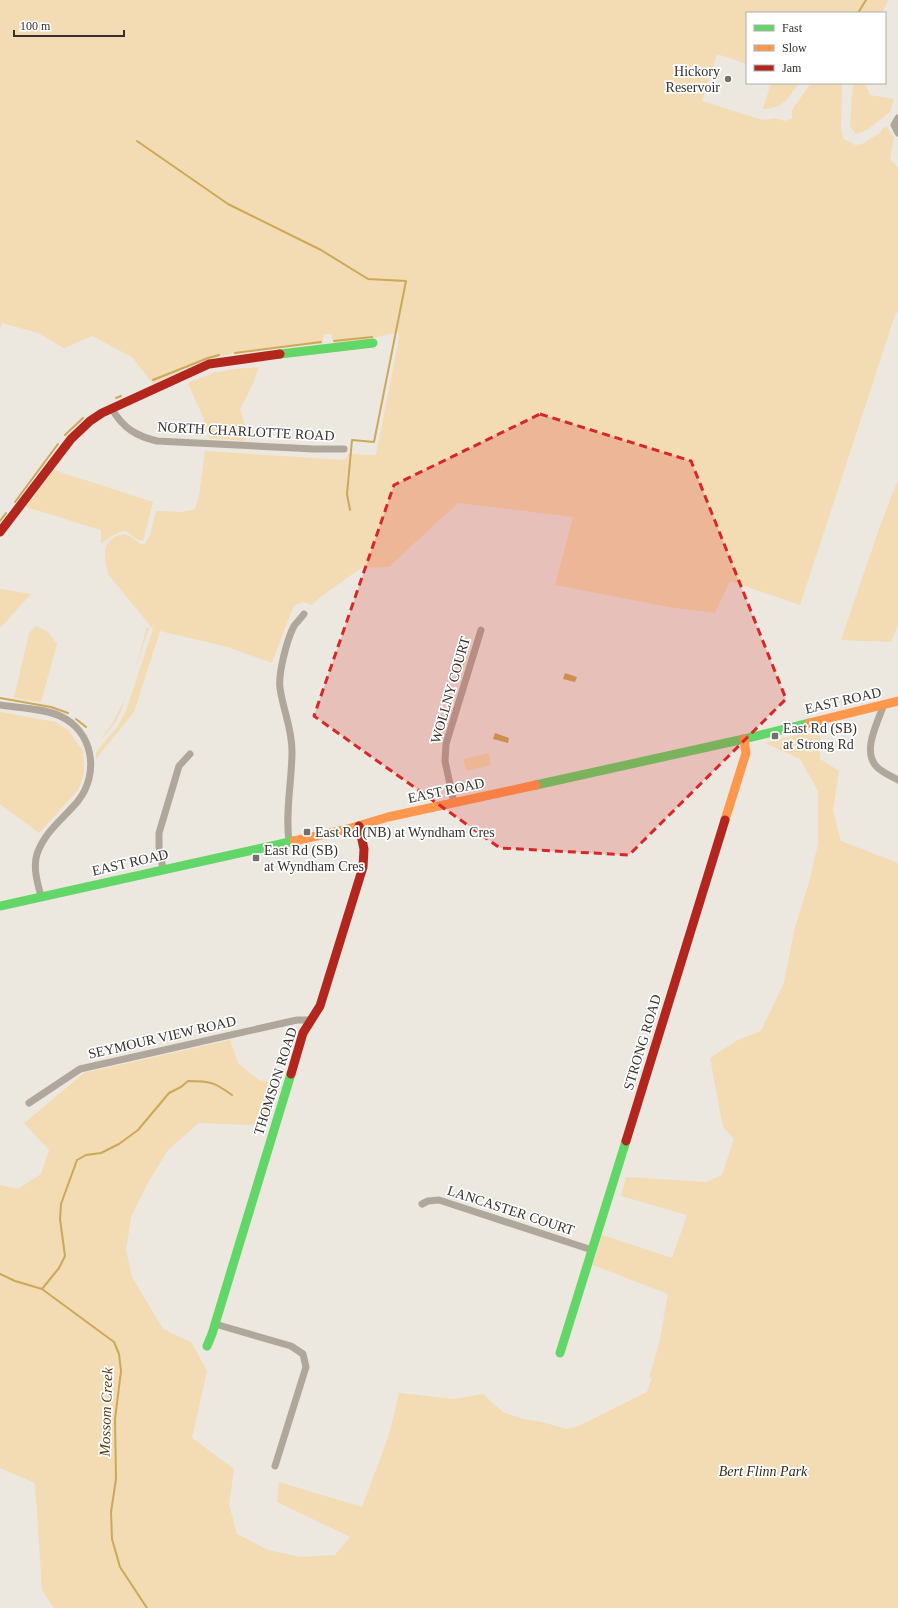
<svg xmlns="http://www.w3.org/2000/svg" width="898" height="1608" viewBox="0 0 898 1608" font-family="Georgia,serif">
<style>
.green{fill:#f3dbb3}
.water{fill:#cca859}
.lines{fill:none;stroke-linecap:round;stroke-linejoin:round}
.stream{stroke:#cca859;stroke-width:2}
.street{stroke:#afa79b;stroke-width:7}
.fast{stroke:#63d668;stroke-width:9}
.slow{stroke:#ff974d;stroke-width:9}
.jam{stroke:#b3261e;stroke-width:9}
.marked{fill:#d62828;fill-opacity:0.2;stroke:#d62828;stroke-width:3;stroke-dasharray:8 5;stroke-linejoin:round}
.poi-dot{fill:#74716b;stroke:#fff;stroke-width:1.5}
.labels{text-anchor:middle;stroke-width:3.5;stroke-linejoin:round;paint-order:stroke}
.poi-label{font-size:14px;fill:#34312c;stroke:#fff;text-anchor:start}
.street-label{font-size:14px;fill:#34312c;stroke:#fff}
.park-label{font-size:14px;font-style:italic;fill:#322817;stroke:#fff}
.water-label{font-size:15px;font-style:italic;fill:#533d14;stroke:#fff}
</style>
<rect width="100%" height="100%" fill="#ece7df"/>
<path class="green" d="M0,0H888L882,13H747V64L717,54L702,101L759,119L764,120L775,118L785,121L792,118V110L811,83H842L841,131L844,139L855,145L862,144L880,133L883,128L887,127L894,137L890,159L898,167V313L896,312L800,605L730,581L715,613L668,607L555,585L573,517L458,503L389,567L361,568L319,598L312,605L303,602L295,605L292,610L272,663L228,647L160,631L134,712L96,759V752L118,726L126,711L153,629L108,574C103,555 101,537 126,534L141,544H145L150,535L156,511L181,512L195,509L199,496L205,451L344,460L349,454L376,455L399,338L398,332L373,338L334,343L331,334H324L322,344C287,347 251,347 218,357C195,363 174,374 153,384L132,357L92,336L64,348L38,333L2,323L0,329Z
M771,83H799C787,99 784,108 763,109Z
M853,83H865L870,95L894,99L890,112L867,130L856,134L850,126Z
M259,367L252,386L240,409L245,426V441L209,438L203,417L188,383L213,373L235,369Z
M54,470L153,502L143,541L138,540L126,531C115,532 109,538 101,544V530L26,507Z
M898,480V626L891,642L841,640L880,526Z
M0,589L31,594L0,628Z
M36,626L48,632L57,644L41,702L14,698L29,633Z
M147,627L149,628L120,713L114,724L102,738H101C127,709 136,664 147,627Z
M0,712L55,722L68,730L83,751L84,774L78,790L39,833L0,804Z
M820,729V759L839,771L833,811L841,841L898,863V1608H54L42,1590L35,1483L0,1468V1185L18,1189L41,1174L49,1150L24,1123L84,1073L230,1040L238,1063L259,1080L273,1083L267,1115L253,1125L199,1123L168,1150L149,1181L131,1217L126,1250L132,1277L163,1329L191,1342L207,1371L192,1438L234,1469L229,1505L237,1534L268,1550L300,1557L335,1555L350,1537L277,1502L279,1482L362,1507L389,1435L399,1393L454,1399L483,1394L503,1412L523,1419L542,1422L566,1429L579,1426L647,1392L652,1377L649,1378L659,1344L668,1294L593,1265L602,1235L672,1258L687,1215L621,1196L626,1177L706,1182L722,1175L734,1139L723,1127L710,1058L738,1040L761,1031L784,983L794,931L809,882L818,844V791L800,759L765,743Z
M489,753L491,765L466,771L463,759Z"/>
<path class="water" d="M565,673L577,677L575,682L563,679Z
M495,733L509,738L508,743L493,739Z"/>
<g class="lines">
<path class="stream" d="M858,13L866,0
M137,141L228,204L321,250L368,279L406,281L374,442L352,440L347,494L350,510
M334,341L372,337
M235,353L321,342
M153,380L208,358L219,355
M116,398L121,396
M65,435L83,418
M15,502L58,444
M0,521L6,513
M0,698L51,707L68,713
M76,719L86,727
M0,1274L15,1281L42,1289L114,1342L119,1354L121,1371L115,1419L116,1479L111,1512L112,1539L120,1567L147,1608
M42,1289L59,1268L65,1256L60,1219L61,1204L77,1160L86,1155L101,1153L119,1144L138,1130L169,1093L181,1087L188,1081C210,1081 214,1082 232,1095"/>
<path class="street" d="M898,118L894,125L898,133
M112,409C123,428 136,436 157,441L314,449H344
M884,704C878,722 862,750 876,766C881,772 891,776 898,780
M0,705C18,708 43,708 60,716C93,731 100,773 78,801C64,818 45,831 37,854C33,867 37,882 41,896
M454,803L445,761L446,744L481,630
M289,842C285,811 292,781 292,751C292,728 283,710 280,688C278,674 287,639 294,626C297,622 301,618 304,614
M163,869L159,847V833L179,766L190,754
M29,1103L80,1069L297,1020H310
M422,1204L428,1201L439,1200L592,1250
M215,1324L291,1346L303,1354L306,1367L275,1466"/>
<path class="fast" d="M280,354L373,343
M536,785L744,739L809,723
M0,906L294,841
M207,1346L212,1334L291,1074
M560,1353L626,1141"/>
<path class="slow" d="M809,723L898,701
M725,820L746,753L744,739
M294,841L348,829L388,817L536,785"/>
<path class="jam" d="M0,532L71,439L90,421L102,413L209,364L280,354
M291,1074L303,1033L320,1006L363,867L364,849L359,826
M626,1141L725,820"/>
</g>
<path class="marked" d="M540,414L691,461L786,699L629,855L500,848L314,716L394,485Z"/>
<g class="poi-dot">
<circle cx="728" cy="79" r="4"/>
<rect x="771" y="732" width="8" height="8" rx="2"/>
<rect x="303" y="828" width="8" height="8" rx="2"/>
<rect x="252" y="854" width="8" height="8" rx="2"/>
</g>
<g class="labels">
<g class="poi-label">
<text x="720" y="76" text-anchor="end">Hickory<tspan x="720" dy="16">Reservoir</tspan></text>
<text x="783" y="733">East Rd (SB)<tspan x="783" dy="16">at Strong Rd</tspan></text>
<text x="315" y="837">East Rd (NB) at Wyndham Cres</text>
<text x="264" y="855">East Rd (SB)<tspan x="264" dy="16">at Wyndham Cres</tspan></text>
</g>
<g class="street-label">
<text transform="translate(246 431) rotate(3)" y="5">NORTH CHARLOTTE ROAD</text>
<text transform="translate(450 690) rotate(-74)" y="5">WOLLNY COURT</text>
<text transform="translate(843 700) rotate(-13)" y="5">EAST ROAD</text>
<text transform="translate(446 790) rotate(-12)" y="5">EAST ROAD</text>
<text transform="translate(130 862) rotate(-13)" y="5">EAST ROAD</text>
<text transform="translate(162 1037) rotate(-13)" y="5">SEYMOUR VIEW ROAD</text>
<text transform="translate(642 1042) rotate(-73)" y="5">STRONG ROAD</text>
<text transform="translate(275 1081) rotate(-72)" y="5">THOMSON ROAD</text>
<text transform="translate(511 1210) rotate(18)" y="5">LANCASTER COURT</text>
</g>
<g class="park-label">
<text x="763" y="1476">Bert Flinn Park</text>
</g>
<g class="water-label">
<text transform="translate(106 1412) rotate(-88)" y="5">Mossom Creek</text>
</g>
</g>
<rect x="746" y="12" width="140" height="72" fill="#ffffff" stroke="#aeadab"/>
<rect x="754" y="25" width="20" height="6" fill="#63d668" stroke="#aeadab"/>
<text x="782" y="32" font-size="12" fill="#34312c">Fast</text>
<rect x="754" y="45" width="20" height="6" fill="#ff974d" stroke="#aeadab"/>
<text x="782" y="52" font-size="12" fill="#34312c">Slow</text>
<rect x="754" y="65" width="20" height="6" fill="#b3261e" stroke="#aeadab"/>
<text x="782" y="72" font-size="12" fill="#34312c">Jam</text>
<path d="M14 30v6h110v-6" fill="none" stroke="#34312c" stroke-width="2"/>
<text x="20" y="30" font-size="12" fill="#34312c" stroke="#ffffff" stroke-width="3" paint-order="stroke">100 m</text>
</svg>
